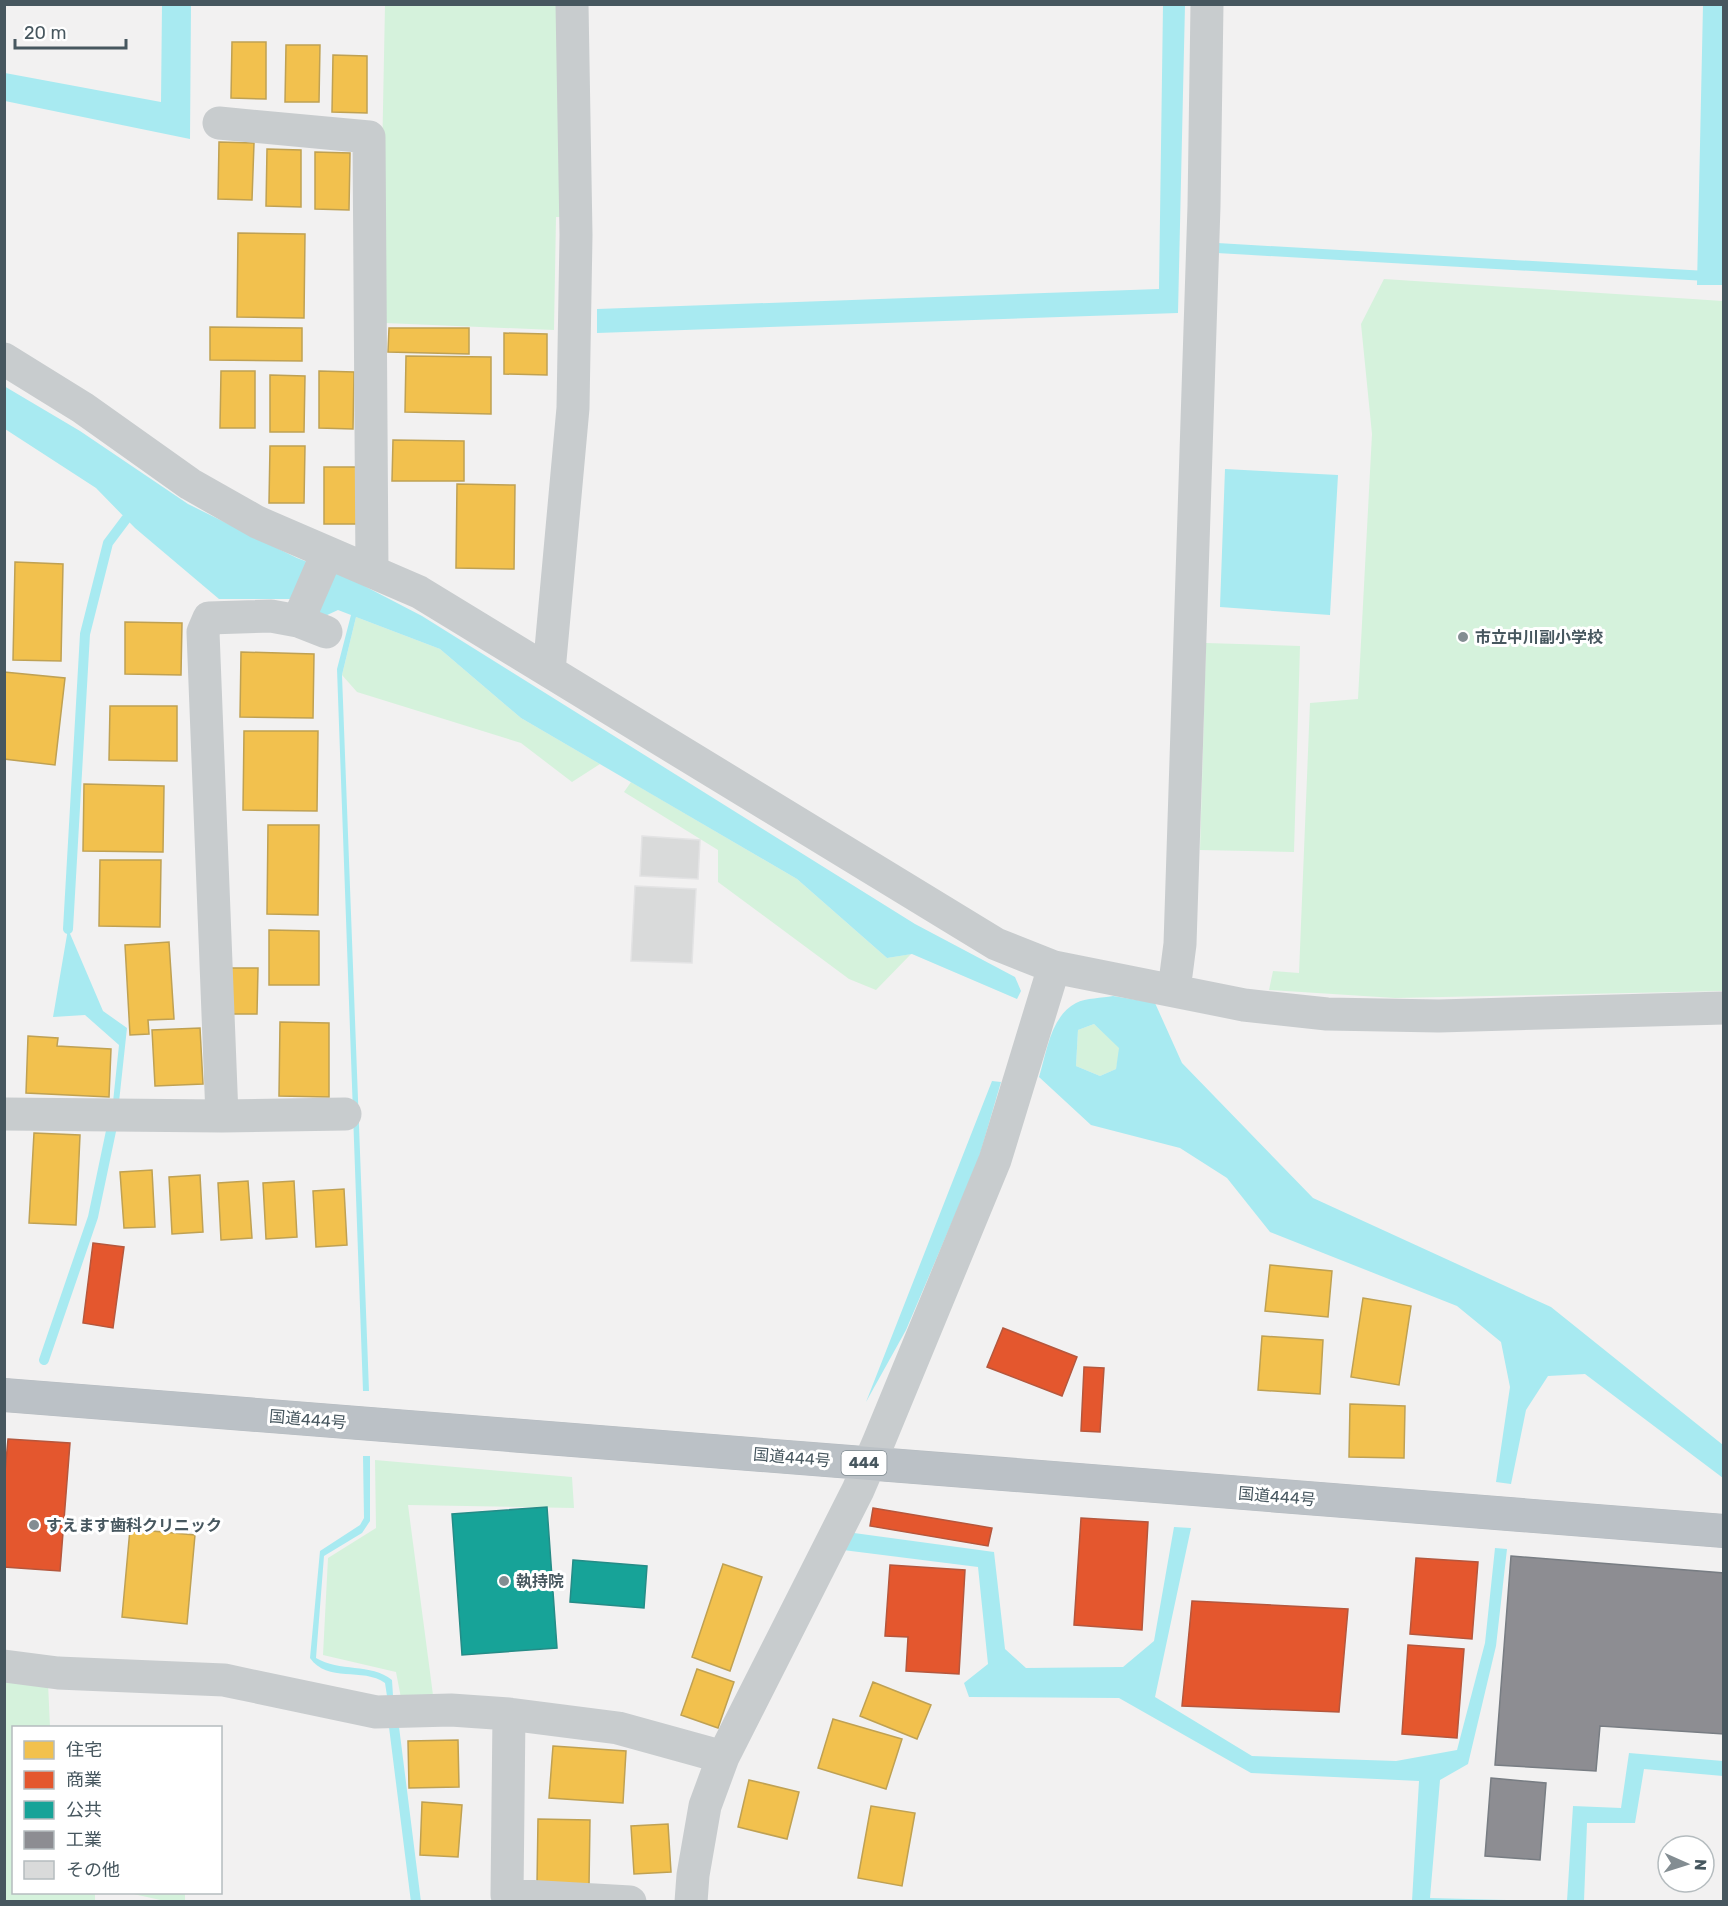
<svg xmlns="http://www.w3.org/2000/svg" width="1728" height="1906" viewBox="0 0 1728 1906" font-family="Rubik,'Noto Sans JP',sans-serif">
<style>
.green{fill:#d5f2dc}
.water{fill:#a8eaf1;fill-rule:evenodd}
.homes{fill:#f2c14e;stroke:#bfa153;stroke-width:1.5}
.shops{fill:#e4572e;stroke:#b5573d;stroke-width:1.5}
.public{fill:#17a398;stroke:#258c87;stroke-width:1.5}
.industry{fill:#8d8d92;stroke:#787d83;stroke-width:1.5}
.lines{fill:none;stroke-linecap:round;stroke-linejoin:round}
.stream{stroke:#a8eaf1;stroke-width:10}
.building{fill:#d9dada;stroke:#e3e3e4;stroke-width:1.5}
.highway-casing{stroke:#b6bcc1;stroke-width:34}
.street{stroke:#c8ccce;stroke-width:33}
.highway{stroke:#bbc1c6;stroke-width:33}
.poi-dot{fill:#838d92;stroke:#fff;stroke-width:2}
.labels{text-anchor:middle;stroke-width:6;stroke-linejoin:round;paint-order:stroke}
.shield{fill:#fff;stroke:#7e898f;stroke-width:1.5}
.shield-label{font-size:15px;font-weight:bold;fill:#47575f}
.poi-label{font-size:16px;font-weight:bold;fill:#47575f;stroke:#fff;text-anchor:start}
.street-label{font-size:16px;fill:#47575f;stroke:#fff}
</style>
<rect width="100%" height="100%" fill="#f2f1f1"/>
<path class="green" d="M385,5H563L565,217H556L554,330L385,323L381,210Z
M1384,279L1723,301V991L1395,998L1269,990L1273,971L1299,973L1310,703L1358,699L1372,434L1361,324Z
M356,617L440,649L521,718L600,764L572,782L521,743L357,692L342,675Z
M1206,643L1300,646L1294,852L1200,850Z
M631,782L797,879L887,958L911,954L876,990L849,979L718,882V850L624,792Z
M1094,1024L1120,1048L1116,1069L1100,1076L1076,1066L1078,1030Z
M375,1460L572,1477L574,1508L408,1505L433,1695L401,1698L396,1672L323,1655L328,1558L376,1528Z
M5,1676L48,1683L50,1727L14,1728V1892L97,1893L95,1894V1901L5,1902Z
M129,1893H185V1901H165Z"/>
<path class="water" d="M162,5H191L190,139L5,101V73L161,102Z
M1163,5H1185L1178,313L597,333V309L1159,289Z
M1703,5H1723V285H1697Z
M4,386L80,431L188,504L297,558L347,577L422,616L915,924L1015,977L1021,991L1017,999L912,954L887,958L797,879L521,718L440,649L356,617L342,675L369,1391H363L337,669L351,615L338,610L325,616L290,599H219L135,528L96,488L5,429Z
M1225,469L1338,475L1330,615L1220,607Z
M68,929L103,1011L127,1028L119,1102H113L119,1045L85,1015L53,1017Z
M1113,996L1155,1003L1182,1063L1313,1198L1551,1307L1723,1445V1478L1585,1374L1548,1376L1526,1410L1511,1484L1496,1482L1510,1387L1501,1342L1457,1306L1270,1232L1227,1178L1180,1148L1091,1125L1039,1077C1047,1052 1050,1017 1076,1003C1086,998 1102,998 1113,996ZM1094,1024L1119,1048L1116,1069L1100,1076L1076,1066L1078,1030Z
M992,1081L1001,1082L978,1161L906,1330L866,1402Z
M363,1456H370V1521L362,1533L324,1556L316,1658C339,1672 371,1663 392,1680L393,1696H387L385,1683C363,1667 327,1683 310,1658L320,1551L360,1525L364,1518Z
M1174,1527L1191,1528L1155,1697L1252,1756L1396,1761L1457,1750L1485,1643L1495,1548L1507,1549L1496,1646L1468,1764L1440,1780L1430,1898L1549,1901H1412L1419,1781L1251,1773L1119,1698L969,1697L964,1683L988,1664L978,1567L843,1550L854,1533L994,1552L1005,1649L1026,1668L1123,1667L1154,1641Z
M1629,1753L1723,1761V1776L1644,1769L1635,1823H1587L1584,1901H1567L1573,1806L1621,1808Z"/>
<path class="homes" d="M232,42H266V99L231,98Z
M286,45H320L319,102H285Z
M333,55L367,56V113L332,112Z
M219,142L254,143L252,200L218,199Z
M267,149L301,150V207L266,206Z
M315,152L350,153L349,210L315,209Z
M238,233L305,234L304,318L237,317Z
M210,327L302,328V361L210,360Z
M389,328H469V354L388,352Z
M504,333L547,334V375L504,374Z
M406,356L491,357V414L405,412Z
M221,371H255V428H220Z
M319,371L354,372L353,429L319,428Z
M270,375L305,376L304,432H270Z
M393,440L464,441V481H392Z
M270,446H305L304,503H269Z
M324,467H359L358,524H324Z
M457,484L515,485L514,569L456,568Z
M15,562L63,564L61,661L13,660Z
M125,622L182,623L181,675L125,674Z
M241,652L314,654L313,718L240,717Z
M4,672L65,678L55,765L4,759Z
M110,706H177V761L109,760Z
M244,731H318L317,811L243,810Z
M84,784L164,786L163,852L83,851Z
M268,825H319L318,915L267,914Z
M100,860H161L160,927L99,926Z
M269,930L319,931V985H269Z
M169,942L174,1019L148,1020L149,1034L130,1035L125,945Z
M229,968H258L257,1014H229Z
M280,1022L329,1023V1097L279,1096Z
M200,1028L203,1084L155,1086L152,1030Z
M28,1036L58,1038L57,1046L111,1049L109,1097L26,1093Z
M34,1133L80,1135L76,1225L29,1223Z
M152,1170L155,1227L124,1228L120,1172Z
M200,1175L203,1232L172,1234L169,1177Z
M248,1181L252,1238L221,1240L218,1183Z
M294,1181L297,1237L266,1239L263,1183Z
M344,1189L347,1245L316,1247L313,1191Z
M1270,1265L1332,1271L1328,1317L1265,1311Z
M1363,1298L1411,1306L1399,1385L1351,1377Z
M1262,1336L1323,1340L1320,1394L1258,1390Z
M1350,1404L1405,1406L1404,1458L1349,1457Z
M130,1529L195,1535L187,1624L122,1617Z
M723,1564L762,1577L730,1671L692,1657Z
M697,1669L734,1682L718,1728L681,1715Z
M873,1682L931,1705L917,1739L860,1716Z
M833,1719L902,1739L886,1789L818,1768Z
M458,1740L459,1787L409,1788L408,1741Z
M553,1746L626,1751L623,1803L549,1798Z
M749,1780L799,1792L787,1839L738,1827Z
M422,1802L462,1805L458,1857L420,1855Z
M871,1806L915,1813L902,1886L858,1878Z
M538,1819L590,1820L589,1886L537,1885Z
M668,1824L671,1872L634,1874L631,1826Z"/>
<path class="shops" d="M93,1243L124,1247L113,1328L83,1323Z
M1003,1328L1077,1357L1062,1396L987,1367Z
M1084,1367L1104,1368L1100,1432L1081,1431Z
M8,1439L70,1443L60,1571L4,1567V1483Z
M873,1508L992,1528L988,1546L870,1526Z
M1081,1518L1148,1522L1142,1630L1074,1625Z
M1416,1558L1478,1562L1472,1639L1410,1634Z
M890,1565L965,1570L959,1674L906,1671L908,1637L885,1636Z
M1192,1601L1348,1609L1339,1712L1182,1706Z
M1408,1645L1464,1649L1457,1738L1402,1734Z"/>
<path class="public" d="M547,1507L557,1648L462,1655L452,1514Z
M573,1560L647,1566L644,1608L570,1602Z"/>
<path class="industry" d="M1511,1556L1724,1573V1734L1600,1726L1596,1771L1495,1765Z
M1491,1778L1546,1783L1540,1860L1485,1856Z"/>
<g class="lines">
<path class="stream" d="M1217,248L1724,277
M68,929L85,634L108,543L126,519
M44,1360L93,1217L111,1131
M394,1727L416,1902"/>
</g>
<path class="building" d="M642,836L700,840L698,879L640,876Z
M635,886L696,889L692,963L631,961Z"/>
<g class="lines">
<g class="highway-casing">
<path id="highway" d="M4,1395L1724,1531"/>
</g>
<path class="street" d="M219,123L369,137L372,571
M4,359L83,408L190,484L257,522L419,592L996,944L1054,967L1244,1005L1327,1014L1439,1016L1724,1008
M298,621L327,554
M549,671L573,408L576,235L572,4
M1174,990L1180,944L1204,206L1207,4
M4,1114L222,1116L345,1114
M222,1116L203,632L209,618L271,616L298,621L326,632
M4,1666L58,1673L224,1680L376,1712L451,1710L509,1714L618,1728L723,1757
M509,1714L507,1895L630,1902
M691,1902L693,1875L705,1806L723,1757L858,1490L879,1441L995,1160L1054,967"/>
<use href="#highway" class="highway"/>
</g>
<g class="poi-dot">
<circle cx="1463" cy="637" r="6"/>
<circle cx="34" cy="1525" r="6"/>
<circle cx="504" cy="1581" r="6"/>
</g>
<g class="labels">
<rect class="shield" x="841.5" y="1451" width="45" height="24" rx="4.5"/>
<g class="shield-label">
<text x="864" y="1468">444</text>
</g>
<g class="poi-label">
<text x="1475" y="643">市立中川副小学校</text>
<text x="46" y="1531">すえます歯科クリニック</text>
<text x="516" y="1587">執持院</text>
</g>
<g class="street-label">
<text transform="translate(308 1419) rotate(5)" y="6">国道444号</text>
<text transform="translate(792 1457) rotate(5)" y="6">国道444号</text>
<text transform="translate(1277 1496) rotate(5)" y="6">国道444号</text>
</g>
</g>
<rect width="1728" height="1906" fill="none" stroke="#47575f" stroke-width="12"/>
<rect x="12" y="1726" width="210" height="168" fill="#ffffff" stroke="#b5bcbf" stroke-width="1.5"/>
<rect x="24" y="1741" width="30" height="18" fill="#f2c14e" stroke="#b5bcbf" stroke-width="1.5"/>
<text x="66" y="1756" font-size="18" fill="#47575f">住宅</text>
<rect x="24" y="1771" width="30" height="18" fill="#e4572e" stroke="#b5bcbf" stroke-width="1.5"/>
<text x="66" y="1786" font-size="18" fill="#47575f">商業</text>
<rect x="24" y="1801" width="30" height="18" fill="#17a398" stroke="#b5bcbf" stroke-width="1.5"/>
<text x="66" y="1816" font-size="18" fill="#47575f">公共</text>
<rect x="24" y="1831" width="30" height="18" fill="#8d8d92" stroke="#b5bcbf" stroke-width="1.5"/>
<text x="66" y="1846" font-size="18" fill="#47575f">工業</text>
<rect x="24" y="1861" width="30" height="18" fill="#d9dada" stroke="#b5bcbf" stroke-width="1.5"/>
<text x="66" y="1876" font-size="18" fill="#47575f">その他</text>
<g transform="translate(1686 1864) rotate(93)"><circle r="28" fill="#ffffff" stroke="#b5bcbf" stroke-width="1.5"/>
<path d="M0-4.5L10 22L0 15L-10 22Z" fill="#838d92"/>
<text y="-9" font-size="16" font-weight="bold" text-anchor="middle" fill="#47575f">N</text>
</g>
<path d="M15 39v9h111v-9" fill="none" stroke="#47575f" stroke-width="3"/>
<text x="24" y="39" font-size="18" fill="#47575f" stroke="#ffffff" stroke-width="4.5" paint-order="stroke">20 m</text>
</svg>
